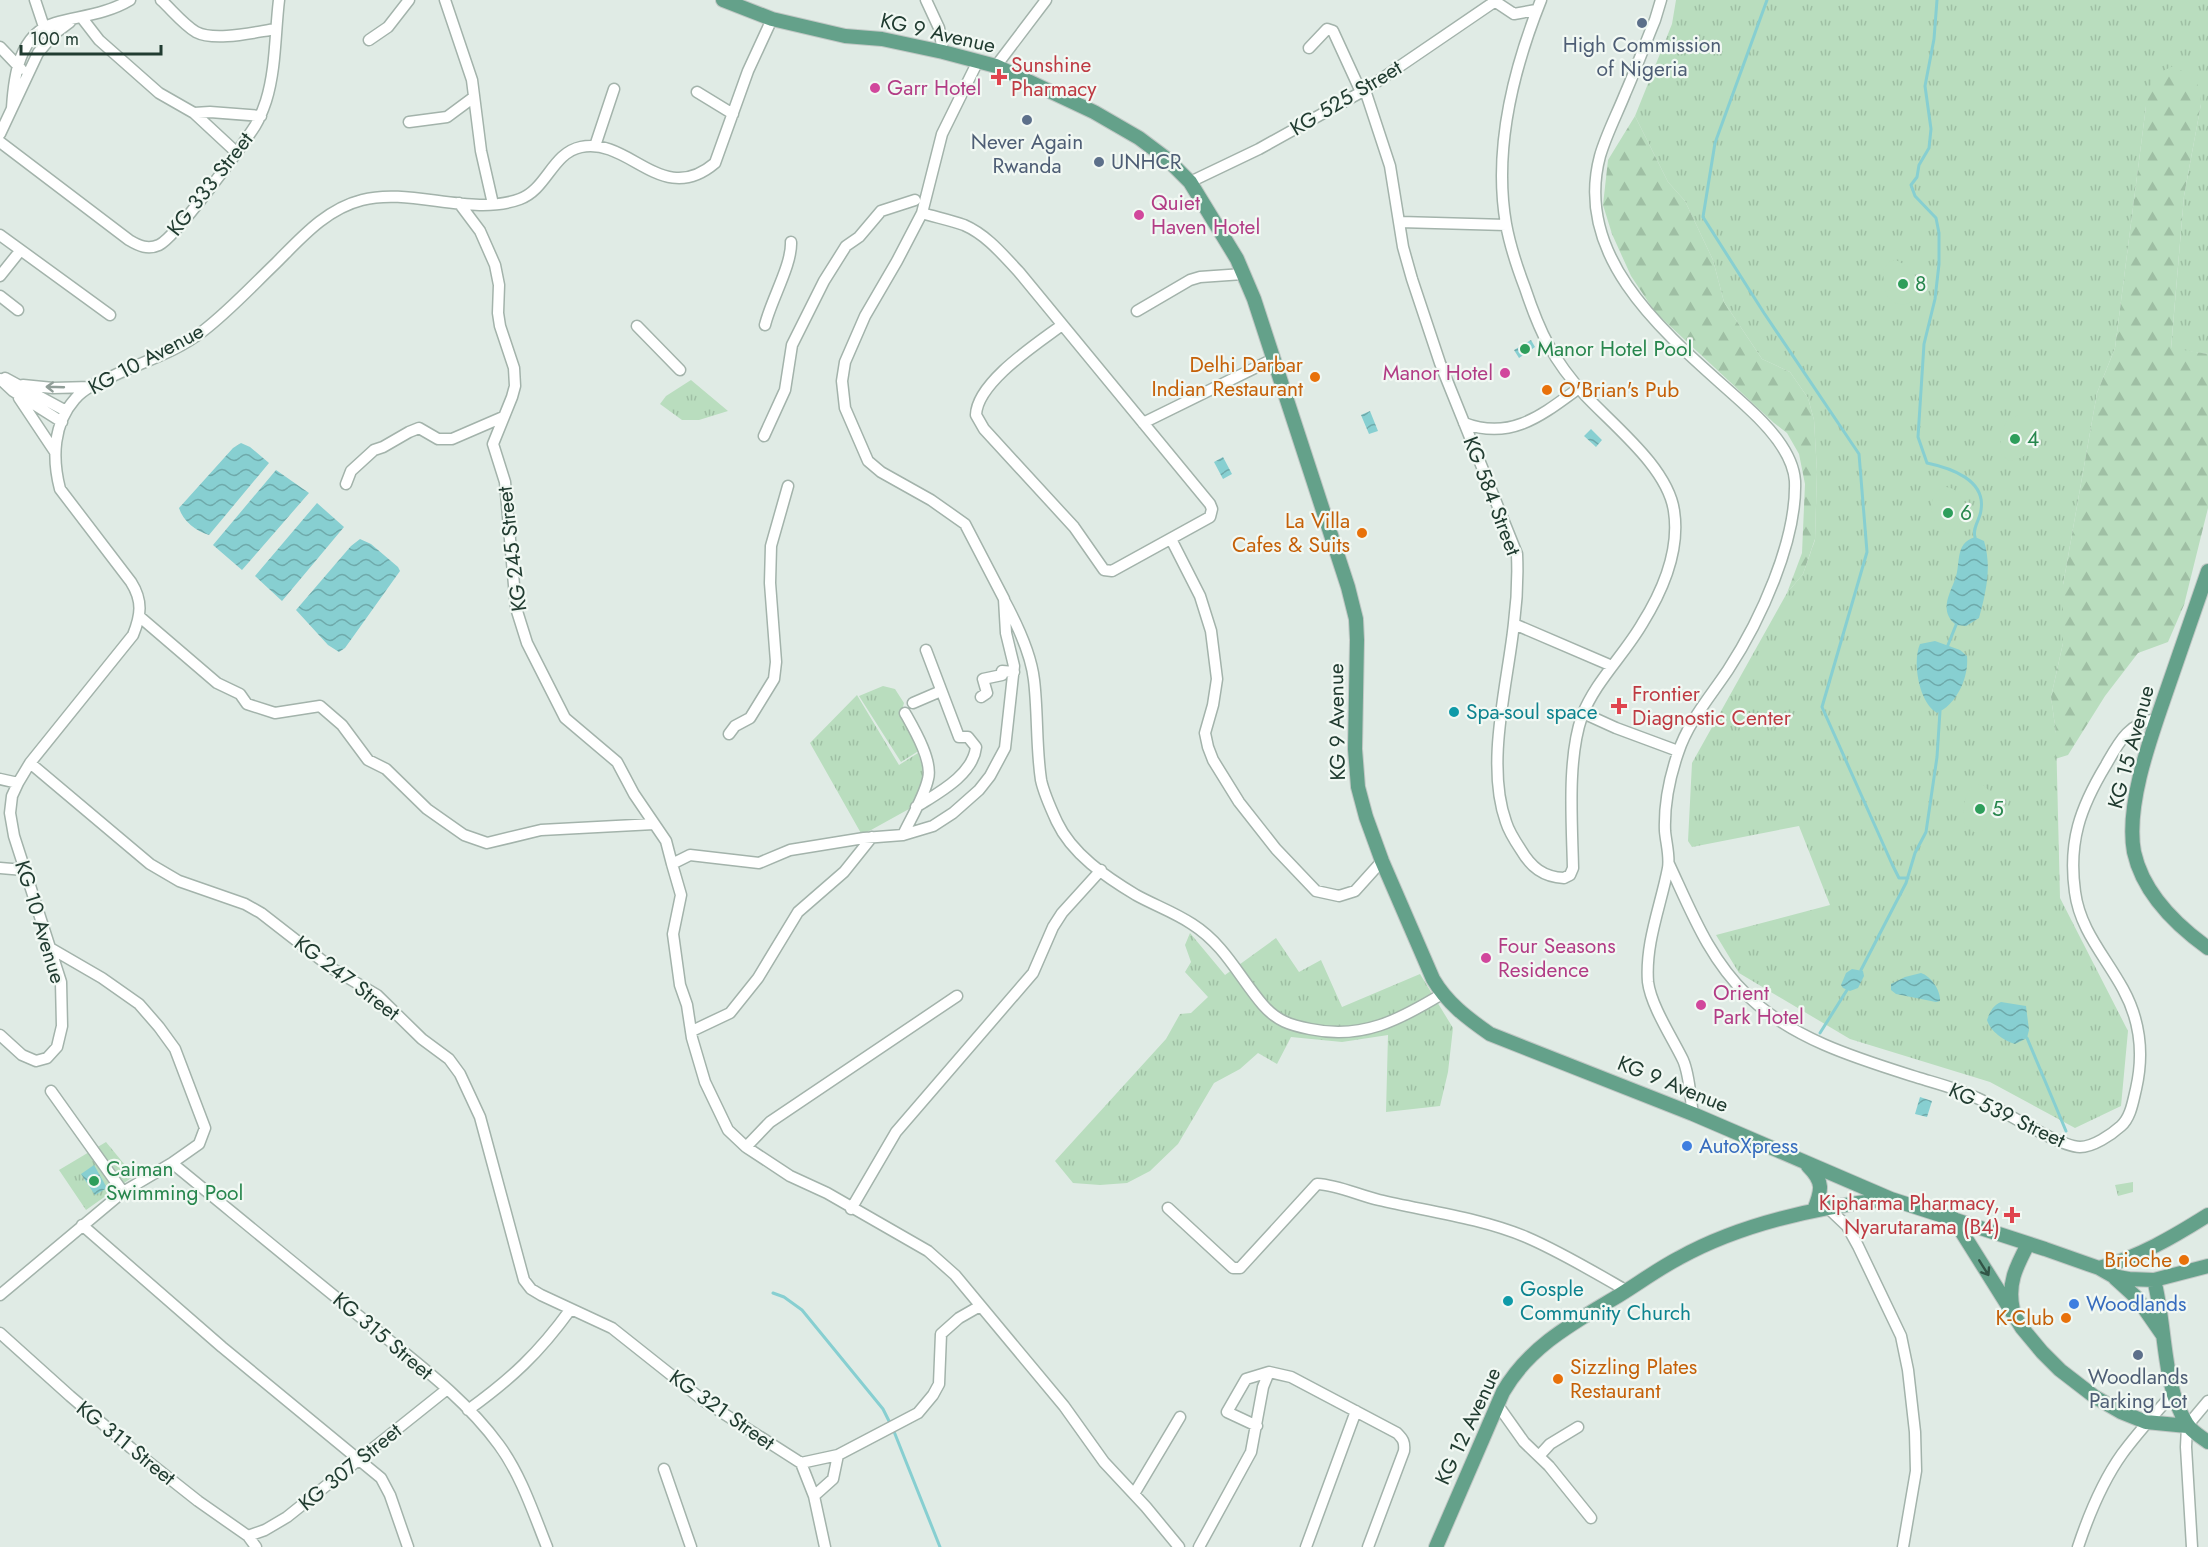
<svg xmlns="http://www.w3.org/2000/svg" width="2208" height="1547" viewBox="0 0 2208 1547" font-family="Jost,sans-serif">
<style>
.grass{fill:url(#grass-tufts)}
.forest{fill:url(#forest-firs)}
.pitch{fill:#b9ddbe}
.water{fill:url(#water-waves)}
.lines{fill:none;stroke-linecap:round;stroke-linejoin:round}
.stream{stroke:#87cfd1;stroke-width:3}
.minor-casing{stroke:#a3b3ab;stroke-width:13}
.major-casing{stroke:#c1c8c5;stroke-width:16}
.minor{stroke:#fff;stroke-width:10}
.major{stroke:#64a18a;stroke-width:14}
.oneway{stroke:#909e98}
.oneway2{stroke:#325547}
.service-dot{fill:#5c6f8a;stroke:#f1f8f3;stroke-width:2}
.health-dot{fill:#e0444e;stroke:#f1f8f3;stroke-width:2}
.hotel-dot{fill:#d1479c;stroke:#f1f8f3;stroke-width:2}
.leisure-dot{fill:#2e9e5b;stroke:#f1f8f3;stroke-width:2}
.food-dot{fill:#e8710a;stroke:#f1f8f3;stroke-width:2}
.culture-dot{fill:#0f9aa8;stroke:#f1f8f3;stroke-width:2}
.shop-dot{fill:#3f7fe0;stroke:#f1f8f3;stroke-width:2}
.labels{text-anchor:middle;stroke-width:4.5;stroke-linejoin:round;paint-order:stroke}
.street-label{font-size:21px;fill:#213c31;stroke:#f1f8f3}
.service-label{font-size:21px;fill:#4e5e75;stroke:#f1f8f3}
.health-label{font-size:21px;fill:#be3a42;stroke:#f1f8f3;text-anchor:start}
.hotel-label{font-size:21px;fill:#b23c85;stroke:#f1f8f3;text-anchor:start}
.leisure-label{font-size:21px;fill:#27864d;stroke:#f1f8f3;text-anchor:start}
.food-label{font-size:21px;fill:#c56008;stroke:#f1f8f3;text-anchor:end}
.culture-label{font-size:21px;fill:#0d838f;stroke:#f1f8f3;text-anchor:start}
.shop-label{font-size:21px;fill:#366cbe;stroke:#f1f8f3;text-anchor:start}
</style>
<defs>
<pattern id="grass-tufts" width="24" height="20" patternUnits="userSpaceOnUse" patternTransform="scale(1.5)"><rect width="24" height="20" fill="#b9ddbe"/><path d="M3 7l-1-3M5 7V3M7 7l1-3M15 17l-1-3M17 17v-4M19 17l1-3" fill="none" stroke="#9fbfa4"/></pattern>
<pattern id="forest-firs" width="22" height="20" patternUnits="userSpaceOnUse" patternTransform="scale(1.5)"><rect width="22" height="20" fill="#b9ddbe"/><path d="M5 1l3.5 6h-7zM16 11l3.5 6h-7z" fill="#9fbfa4"/></pattern>
<pattern id="water-waves" width="16" height="10" patternUnits="userSpaceOnUse" patternTransform="scale(1.5)"><rect width="16" height="10" fill="#87cfd1"/><path d="M0 5q4-4 8 0t8 0" fill="none" stroke="#6ea9aa"/></pattern>
</defs>
<rect width="100%" height="100%" fill="#e0ebe5"/>
<path class="grass" d="M1676,0H2208V354L2171,349L2184,196L2201,104L2146,106L2115,348L2097,393L2063,585V643L2051,697L2056,733L2060,898L2128,1031L2121,1106L2075,1128L1990,1082L1850,1039L1739,973L1716,935L1830,905L1799,826L1692,847L1688,841L1692,763L1787,593L1803,574L1815,540L1817,472L1814,420L1808,398L1790,372L1762,359L1724,302L1713,260L1685,201L1668,182L1635,116L1672,24Z
M691,380L728,411L699,420H682L660,404L666,396Z
M883,686L895,689L904,703L901,714L920,750L901,762L859,696Z
M857,695L899,765L918,753L926,778L909,809L862,835L810,743Z
M1190,933L1225,975L1276,938L1299,972L1321,960L1342,1007L1420,974L1453,1028L1448,1072L1440,1106L1386,1112L1388,1035L1342,1042L1291,1037L1277,1064L1258,1053L1240,1069L1214,1083L1178,1144L1150,1171L1127,1183L1100,1185L1073,1183L1055,1161L1166,1039L1180,1014L1191,1013L1208,997L1185,972L1191,962L1185,945Z
M106,1142L134,1176L86,1210L59,1170Z
M2133,1182V1192L2118,1196L2115,1185Z"/>
<path class="forest" d="M2173,66C2193,77 2201,80 2201,104L2184,196L2171,348L2208,354V508L2184,605L2168,642L2138,653L2105,696L2068,755L2055,759L2056,733L2051,697L2063,643V585L2097,393L2115,348L2146,106L2153,76Z
M1635,116L1668,182L1685,201L1713,260L1724,302L1762,359L1790,372L1808,398L1814,420L1817,472L1815,539L1803,574L1787,593L1802,553L1805,484L1799,454L1787,433L1774,423L1655,312L1631,276L1612,234L1603,205L1608,160Z"/>
<path class="pitch" d="M1896,260L1907,266L1920,282C1924,299 1901,313 1889,298C1883,291 1884,278 1883,270L1889,262Z
M2018,415H2027C2033,423 2033,444 2027,453C2023,458 2015,460 2009,461L2000,453L2001,436L2007,420Z
M1944,487C1967,487 1971,522 1949,534C1930,527 1924,496 1944,487Z
M1980,784C2002,793 2000,832 1974,832L1965,825C1963,811 1962,787 1980,784Z"/>
<path class="water" d="M1531,340L1535,347L1519,358L1514,350Z
M1370,411L1378,431L1369,434L1361,415Z
M1591,429L1602,440L1596,447L1584,436Z
M241,443L250,447L269,463L209,535C196,531 183,521 179,508L233,448Z
M1223,457L1232,474L1223,479L1214,462Z
M276,470L309,493L242,570L213,545Z
M317,503L344,527L282,601L255,576Z
M1975,537L1984,541C1992,567 1986,592 1979,618L1966,626L1956,625C1940,612 1948,597 1954,582C1962,565 1953,544 1975,537Z
M360,539L371,544L398,567L400,571L345,648L339,652L328,645L296,610L351,546Z
M1935,641L1960,650L1967,656C1969,677 1957,704 1937,713C1919,703 1912,662 1920,644Z
M1852,969L1863,971L1864,976L1858,988L1850,991L1843,988L1841,985L1846,973Z
M1921,973C1931,976 1941,991 1940,1001L1936,1002L1896,994L1891,990V984L1905,977Z
M2001,1002L2026,1006L2029,1030L2027,1038L2015,1044C2004,1041 1990,1031 1987,1020C1990,1012 1993,1005 2001,1002Z
M1920,1097L1932,1101L1927,1117L1915,1114Z
M94,1165L107,1188L95,1195L81,1174Z"/>
<g class="lines">
<path class="stream" d="M1767,0L1715,143L1703,217L1764,313L1859,454L1867,552L1822,707L1892,864L1899,878H1908
M1937,0L1934,39L1925,86L1931,129L1929,148L1919,165L1917,177L1911,185L1915,196L1936,218L1939,233V264L1935,299L1924,344L1918,437L1927,463C1951,468 1986,480 1981,510C1980,520 1972,528 1975,537
M1948,645L1956,625
M1861,970L1906,883L1915,853L1926,832L1937,757L1940,711
M1820,1033L1847,990
M2027,1038L2066,1131
M773,1293L784,1297L802,1310L883,1409L890,1423
M893,1429L940,1547"/>
<g class="minor-casing">
<path id="minor" d="M35,0L46,33
M161,0C172,10 183,24 196,32C215,42 255,32 276,29
M445,0L472,80L481,151L493,204
M926,0L939,28L943,52
M1493,0L1514,14L1536,10
M1661,0L1655,20C1645,44 1636,69 1625,94C1617,114 1606,135 1600,156C1571,264 1677,343 1746,406C1767,425 1793,452 1795,481C1797,541 1760,621 1728,670C1710,697 1688,722 1678,753C1669,779 1664,804 1665,831C1666,843 1670,856 1668,868C1661,905 1645,943 1648,982C1651,1006 1673,1039 1683,1060C1690,1076 1690,1097 1693,1114
M82,18L99,40L159,93L194,113L236,152
M369,40L388,27L409,0
M0,47L21,69
M1309,48L1327,29L1333,31L1361,92
M978,61L942,134L922,213L897,261L865,316L845,362L842,381L845,408L868,461L881,472L931,500L965,524L1004,599L1006,633L1014,666L1005,748L990,776L979,790L953,813L933,826L903,835L864,838L790,850L759,863L690,855L672,864L681,895L673,934L680,985L687,1005L692,1038L705,1082L728,1130L746,1147L790,1176L827,1193L928,1251L955,1275L1064,1406L1104,1462L1146,1507L1179,1547
M996,66L1046,0
M1365,90L1390,166L1403,247L1412,279L1440,363L1517,554C1518,577 1517,600 1514,623C1508,682 1485,764 1506,822C1509,832 1515,841 1521,850C1531,867 1543,877 1564,878L1570,875L1573,868C1572,822 1567,759 1582,716C1595,682 1624,655 1642,624C1662,592 1680,550 1674,511C1668,468 1614,426 1585,395C1553,360 1540,333 1525,288C1517,267 1510,246 1506,224C1493,149 1513,70 1541,0
M697,92L733,114
M12,108C14,76 19,34 55,23C80,16 107,14 130,0
M194,113L210,112L261,116
M409,122L447,117L474,97
M0,134L38,53L54,34L70,22
M0,142L129,240C139,246 148,250 159,245C176,237 242,146 255,126C260,118 263,110 266,101C276,69 275,33 279,0
M595,146L614,89
M1190,182L1259,149L1365,90L1494,2
M459,203L480,231L495,265L499,285L498,313L500,326L514,368L515,386L512,397L493,444L505,482L516,608L527,643L565,718L617,762L634,794L666,841L672,864
M922,213C935,217 950,220 964,225C987,235 1003,255 1019,272L1210,504L1212,509L1210,517L1112,571L1104,570L1074,527L984,429L976,415C977,382 1038,343 1062,325
M1400,222L1506,225
M0,235L110,315
M0,276L20,251
M0,296L18,310
M1137,311L1190,280L1200,277L1243,274
M765,325C771,300 792,265 791,242
M637,326L680,370
M5,378L66,411
M0,379L13,391L62,422
M23,385L53,388L91,387
M19,398L55,452
M1143,423L1273,359
M1464,423C1511,441 1542,415 1579,388
M764,436L785,390L792,345L824,281L846,246L859,237L881,211L915,200
M346,484L351,471L374,450L383,447L409,432L419,428L438,439H452L503,417
M1171,539L1200,596L1211,631L1217,679L1213,705L1205,733L1208,747L1213,760L1239,802L1276,849L1316,891L1339,896L1355,891L1382,861
M1004,600C1017,624 1031,653 1034,680C1038,713 1036,747 1041,780C1044,794 1051,809 1057,822C1072,854 1106,877 1136,895C1154,905 1174,912 1192,924C1225,945 1239,977 1263,1005C1277,1021 1290,1025 1310,1029C1362,1040 1399,1020 1442,994
M140,617L217,683L240,694L247,704L275,713L320,706L342,725L368,760L386,769L427,809L464,835L487,843L541,830L654,824
M1514,624L1612,666
M981,697L987,693L983,679L1002,675V671L1014,672
M913,703L941,691
M1583,713L1616,728L1678,751
M729,734L735,726L750,718L774,679L776,662L770,583L771,546L788,486
M30,763L150,864L179,881L245,904L261,913L333,969L377,995L422,1039L449,1059L460,1074L480,1117L524,1280L531,1289L541,1295L612,1328L704,1401L801,1463L814,1496L825,1547
M0,779L18,783
M916,807C938,793 973,775 976,747L968,737H959L926,650
M903,835C911,818 924,797 928,779C933,761 914,729 905,713
M1669,864C1691,911 1709,959 1748,996C1794,1040 1859,1059 1919,1078C1939,1084 1959,1089 1977,1098C2001,1109 2057,1146 2080,1147C2093,1147 2111,1135 2121,1126C2131,1117 2133,1101 2136,1089C2144,1054 2140,1020 2123,989C2105,956 2080,930 2075,892C2068,842 2080,808 2106,765C2119,742 2128,723 2157,719
M0,868L24,870
M692,1031L730,1013L758,978L798,912L844,872L872,837
M0,1035L22,1055L36,1061L47,1058L57,1047L62,1026L61,982L14,836L10,813L12,796L18,783L30,763L133,635C141,615 143,601 131,582L60,489C52,458 53,424 75,399C85,387 104,380 117,374C145,361 178,351 203,331C229,311 252,286 276,263C301,238 326,209 362,200C410,187 472,217 520,199C547,189 552,153 581,147C630,137 662,208 715,163L748,71L772,19
M51,1091L123,1192
M746,1147L770,1122L957,996
M172,1163C238,1217 303,1271 369,1324C414,1361 464,1397 499,1445C521,1475 533,1512 547,1547
M1168,1208L1233,1268H1240L1317,1184C1338,1185 1358,1195 1379,1200C1426,1211 1481,1218 1526,1237C1561,1252 1594,1272 1627,1291
M1828,1208L1847,1226L1858,1246L1901,1336L1908,1370L1915,1432L1916,1471L1903,1547
M851,1209L896,1132L1033,973L1053,927L1062,913L1101,870
M82,1225L222,1347L381,1478L390,1495L408,1547
M0,1295L123,1192L172,1163L199,1144L205,1128L175,1049L159,1027L139,1004L102,978L52,949
M0,1333L70,1396L131,1448L198,1501L248,1536L256,1547
M1497,1404L1524,1442L1549,1466L1591,1518
M468,1410C511,1379 539,1353 570,1310
M1257,1426L1227,1412L1246,1379L1269,1372L1291,1377L1397,1433C1403,1439 1405,1442 1404,1451L1368,1547
M1539,1456L1550,1444L1578,1427
M801,1463L838,1455L918,1413L933,1395L939,1384L941,1334L959,1318L980,1306
M664,1469L691,1547
M1134,1494L1180,1417
M814,1496L833,1479L838,1455
M248,1536L265,1530L287,1517L446,1390
M1199,1547L1251,1452L1263,1387L1269,1372
M1306,1547L1356,1411
M2078,1547C2089,1514 2102,1482 2122,1454C2138,1432 2156,1413 2174,1392
M2192,1547L2186,1447L2187,1426L2208,1401"/>
</g>
<g class="major-casing">
<path id="major" d="M723,0L772,19L845,36L882,39L943,52L996,66L1094,112L1139,138L1167,159L1190,182L1237,259L1254,299L1348,587L1356,619L1357,640L1355,749L1358,787L1366,817L1382,861L1433,979C1447,1003 1467,1018 1490,1034L1693,1114L1891,1199L2045,1249L2099,1268L2113,1276L2129,1279L2154,1280L2208,1266
M2208,571C2195,608 2182,646 2169,684C2153,731 2125,803 2134,852C2143,893 2176,925 2208,948
M1808,1166C1824,1182 1822,1190 1814,1210
M1953,1218L2022,1328L2042,1352L2060,1370L2095,1397L2121,1412L2146,1422L2187,1426
M2099,1268C2139,1257 2173,1237 2208,1215
M2115,1278L2137,1298L2162,1334
M2154,1280C2166,1324 2162,1386 2187,1424C2191,1431 2201,1437 2208,1442
M2013,1310C2007,1284 2016,1267 2028,1244
M1436,1547L1503,1392C1528,1348 1571,1324 1613,1299C1635,1286 1656,1270 1679,1258C1742,1223 1818,1207 1889,1199"/>
</g>
<use href="#minor" class="minor"/>
<use href="#major" class="major"/>
</g>
<defs><path id="oneway-shaft" d="M-6 0H5M1.5-3L5.5 0L1.5 3" fill="none" stroke-width="1.6" stroke-linecap="round" stroke-linejoin="round" transform="scale(1.5)"/></defs>
<use class="oneway" href="#oneway-shaft" transform="translate(55 387) rotate(-178)"/>
<use class="oneway2" href="#oneway-shaft" transform="translate(1984 1268) rotate(58)"/>
<g class="service-dot">
<circle cx="1642" cy="23" r="6"/>
<circle cx="1027" cy="120" r="6"/>
<circle cx="1099" cy="162" r="6"/>
<circle cx="2138" cy="1355" r="6"/>
</g>
<g class="health-dot">
<path d="M996 68h6v6h6v6h-6v6h-6v-6h-6v-6h6z"/>
<path d="M1616 697h6v6h6v6h-6v6h-6v-6h-6v-6h6z"/>
<path d="M2009 1206h6v6h6v6h-6v6h-6v-6h-6v-6h6z"/>
</g>
<g class="hotel-dot">
<circle cx="875" cy="88" r="6"/>
<circle cx="1139" cy="215" r="6"/>
<circle cx="1505" cy="373" r="6"/>
<circle cx="1486" cy="958" r="6"/>
<circle cx="1701" cy="1005" r="6"/>
</g>
<g class="leisure-dot">
<circle cx="1903" cy="284" r="6"/>
<circle cx="1525" cy="349" r="6"/>
<circle cx="2015" cy="439" r="6"/>
<circle cx="1948" cy="513" r="6"/>
<circle cx="1980" cy="809" r="6"/>
<circle cx="94" cy="1181" r="6"/>
</g>
<g class="food-dot">
<circle cx="1315" cy="377" r="6"/>
<circle cx="1547" cy="390" r="6"/>
<circle cx="1362" cy="533" r="6"/>
<circle cx="2184" cy="1260" r="6"/>
<circle cx="2066" cy="1318" r="6"/>
<circle cx="1558" cy="1379" r="6"/>
</g>
<g class="culture-dot">
<circle cx="1454" cy="712" r="6"/>
<circle cx="1508" cy="1301" r="6"/>
</g>
<g class="shop-dot">
<circle cx="1687" cy="1146" r="6"/>
<circle cx="2074" cy="1304" r="6"/>
</g>
<g class="labels">
<g class="street-label">
<text transform="translate(938 33) rotate(13)" y="7">KG 9 Avenue</text>
<text transform="translate(1346 98) rotate(-31)" y="7">KG 525 Street</text>
<text transform="translate(210 184) rotate(-52)" y="7">KG 333 Street</text>
<text transform="translate(146 359) rotate(-28)" y="7">KG 10 Avenue</text>
<text transform="translate(1492 496) rotate(69)" y="7">KG 584 Street</text>
<text transform="translate(512 549) rotate(-97)" y="7">KG 245 Street</text>
<text transform="translate(1337 722) rotate(-91)" y="7">KG 9 Avenue</text>
<text transform="translate(2131 747) rotate(-75)" y="7">KG 15 Avenue</text>
<text transform="translate(40 922) rotate(73)" y="7">KG 10 Avenue</text>
<text transform="translate(347 978) rotate(37)" y="7">KG 247 Street</text>
<text transform="translate(1673 1084) rotate(22)" y="7">KG 9 Avenue</text>
<text transform="translate(2007 1115) rotate(25)" y="7">KG 539 Street</text>
<text transform="translate(383 1336) rotate(40)" y="7">KG 315 Street</text>
<text transform="translate(722 1410) rotate(35)" y="7">KG 321 Street</text>
<text transform="translate(1468 1426) rotate(-65)" y="7">KG 12 Avenue</text>
<text transform="translate(126 1443) rotate(39)" y="7">KG 311 Street</text>
<text transform="translate(350 1467) rotate(-39)" y="7">KG 307 Street</text>
</g>
<g class="service-label">
<text x="1642" y="52">High Commission<tspan x="1642" dy="24">of Nigeria</tspan></text>
<text x="1027" y="149">Never Again<tspan x="1027" dy="24">Rwanda</tspan></text>
<text x="1111" y="169" text-anchor="start">UNHCR</text>
<text x="2138" y="1384">Woodlands<tspan x="2138" dy="24">Parking Lot</tspan></text>
</g>
<g class="health-label">
<text x="1011" y="72">Sunshine<tspan x="1011" dy="24">Pharmacy</tspan></text>
<text x="1632" y="701">Frontier<tspan x="1632" dy="24">Diagnostic Center</tspan></text>
<text x="2000" y="1210" text-anchor="end">Kipharma Pharmacy,<tspan x="2000" dy="24">Nyarutarama (B4)</tspan></text>
</g>
<g class="hotel-label">
<text x="887" y="95">Garr Hotel</text>
<text x="1151" y="210">Quiet<tspan x="1151" dy="24">Haven Hotel</tspan></text>
<text x="1493" y="380" text-anchor="end">Manor Hotel</text>
<text x="1498" y="953">Four Seasons<tspan x="1498" dy="24">Residence</tspan></text>
<text x="1713" y="1000">Orient<tspan x="1713" dy="24">Park Hotel</tspan></text>
</g>
<g class="leisure-label">
<text x="1915" y="291">8</text>
<text x="1537" y="356">Manor Hotel Pool</text>
<text x="2027" y="446">4</text>
<text x="1960" y="520">6</text>
<text x="1992" y="816">5</text>
<text x="106" y="1176">Caiman<tspan x="106" dy="24">Swimming Pool</tspan></text>
</g>
<g class="food-label">
<text x="1303" y="372">Delhi Darbar<tspan x="1303" dy="24">Indian Restaurant</tspan></text>
<text x="1559" y="397" text-anchor="start">O'Brian's Pub</text>
<text x="1350" y="528">La Villa<tspan x="1350" dy="24">Cafes &amp; Suits</tspan></text>
<text x="2172" y="1267">Brioche</text>
<text x="2054" y="1325">K-Club</text>
<text x="1570" y="1374" text-anchor="start">Sizzling Plates<tspan x="1570" dy="24">Restaurant</tspan></text>
</g>
<g class="culture-label">
<text x="1466" y="719">Spa-soul space</text>
<text x="1520" y="1296">Gosple<tspan x="1520" dy="24">Community Church</tspan></text>
</g>
<g class="shop-label">
<text x="1699" y="1153">AutoXpress</text>
<text x="2086" y="1311">Woodlands</text>
</g>
</g>
<path d="M21 45v9h140v-9" fill="none" stroke="#213c31" stroke-width="3"/>
<text x="30" y="45" font-size="18" fill="#213c31" stroke="#f1f8f3" stroke-width="4.5" paint-order="stroke">100 m</text>
</svg>
